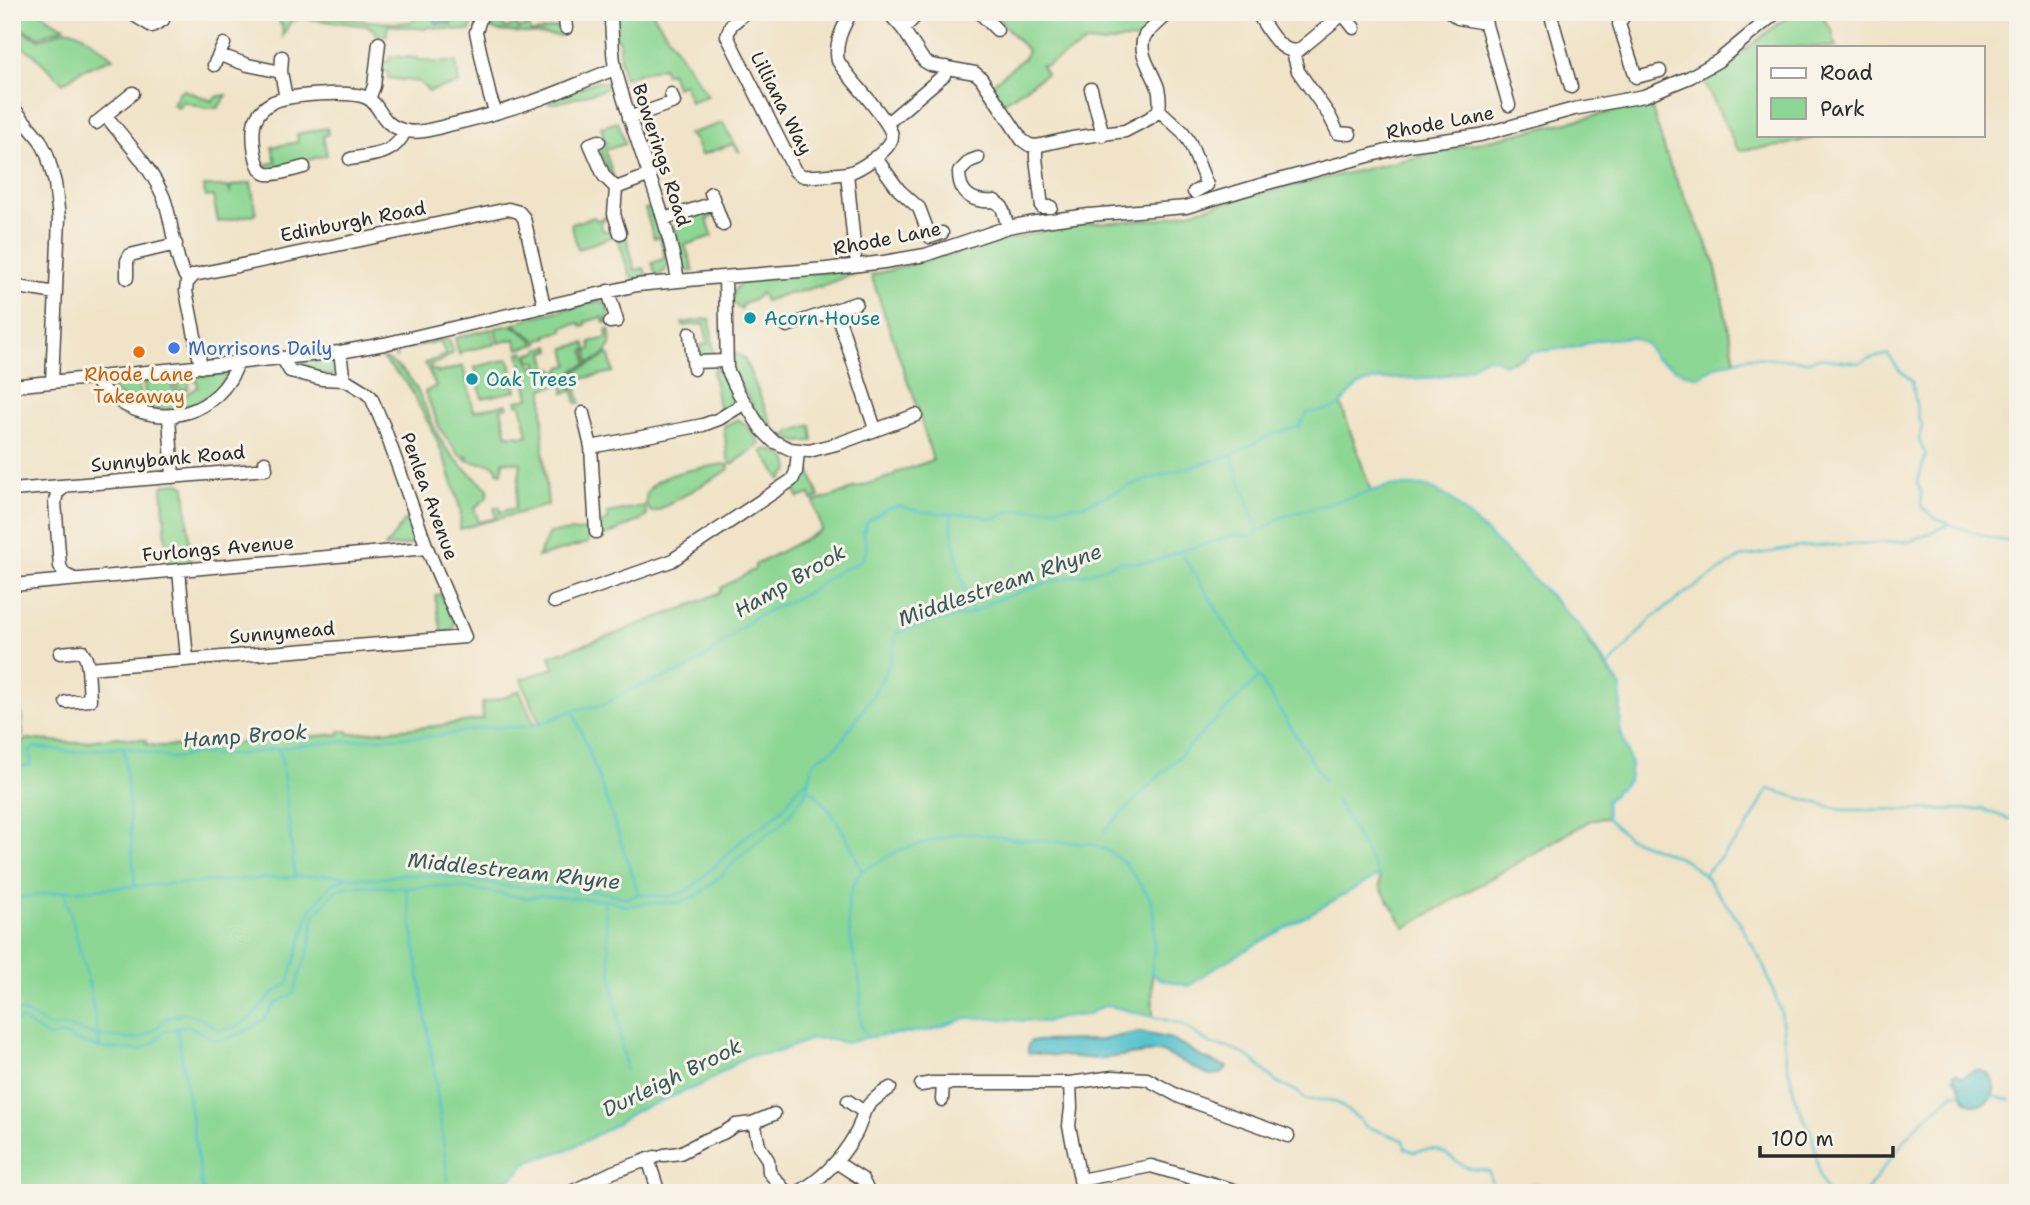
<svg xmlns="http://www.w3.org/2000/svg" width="2030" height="1205" viewBox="0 0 2030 1205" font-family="'Shantell Sans',sans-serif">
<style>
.green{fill:#8dd794;stroke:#5c8160;stroke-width:2}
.water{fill:#56c3cd;stroke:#40777c;stroke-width:2}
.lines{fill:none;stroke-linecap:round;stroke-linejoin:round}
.stream{stroke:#56c3cd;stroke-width:2.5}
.minor-casing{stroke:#494742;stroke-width:15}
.minor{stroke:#fff;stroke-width:12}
.culture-dot{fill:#0f9aa8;stroke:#f7f3e8;stroke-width:2.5}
.shop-dot{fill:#3f7fe0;stroke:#f7f3e8;stroke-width:2.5}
.food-dot{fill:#e8710a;stroke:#f7f3e8;stroke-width:2.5}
.labels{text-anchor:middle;stroke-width:6;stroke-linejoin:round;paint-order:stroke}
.street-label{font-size:19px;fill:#2b2b2b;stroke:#f7f3e8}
.culture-label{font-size:19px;fill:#0d838f;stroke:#f7f3e8;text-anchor:start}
.shop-label{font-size:19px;fill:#366cbe;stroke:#f7f3e8;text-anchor:start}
.food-label{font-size:19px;fill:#c56008;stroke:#f7f3e8}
.water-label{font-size:21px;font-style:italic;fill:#38595c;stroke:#f7f3e8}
</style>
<rect width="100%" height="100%" fill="#f7f3e8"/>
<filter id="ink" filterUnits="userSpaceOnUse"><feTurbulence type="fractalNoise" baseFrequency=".0143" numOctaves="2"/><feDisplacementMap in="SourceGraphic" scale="14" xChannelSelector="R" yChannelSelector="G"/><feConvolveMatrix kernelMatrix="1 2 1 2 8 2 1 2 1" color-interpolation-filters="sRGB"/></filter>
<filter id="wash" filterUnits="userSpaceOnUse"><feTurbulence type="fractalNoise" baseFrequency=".00686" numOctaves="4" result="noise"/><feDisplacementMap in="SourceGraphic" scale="28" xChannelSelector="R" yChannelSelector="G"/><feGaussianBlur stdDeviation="1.57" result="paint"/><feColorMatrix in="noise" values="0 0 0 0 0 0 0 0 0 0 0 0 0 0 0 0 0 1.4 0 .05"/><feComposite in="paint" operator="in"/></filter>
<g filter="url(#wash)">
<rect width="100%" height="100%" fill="#f0e3c7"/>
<path class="green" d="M12,12H40L56,23L65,27L39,37L12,24Z
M275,12C286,12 298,10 309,12C327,15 400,29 414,20L415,12H430L438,24L444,22L450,24L452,21L469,16L470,12H474L470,31L427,27L426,29L388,25L386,37L377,36L375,31L368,26L300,18L290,22L283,36L282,25L280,24L278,13Z
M614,12H652L708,96L690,102L684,84L676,87L671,72L665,74L663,67L624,78L620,60L619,39L616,38Z
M992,12H1169L1142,40L1125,39L1104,44L1088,42L1047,65H1041L1046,74L1000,105L988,87L1024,58L1028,51Z
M1799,12H1819L1832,31L1836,47H1759V135H1823L1781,146L1738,150L1704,82L1783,20Z
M503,23L505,28L517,25L518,29L529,26L531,33L563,26L564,34L561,36L497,31L491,28L492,25Z
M12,27L39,39C48,38 56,32 65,30C78,27 103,50 113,58L82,70L63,83L33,54L12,39Z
M390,56L418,58L419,60H429V62H456L459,84L432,90L430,92L419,82L388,78V72L382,70L384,61L389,62Z
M596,81L609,84L616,90V93L609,88L557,103H549L548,101Z
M184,90L212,101L216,97L227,95L218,108H205L182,101L178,108L173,104L179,92Z
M1650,103L1670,166L1714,259L1735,360L1716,366L1698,377L1684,373L1655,358L1646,344L1632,337L1597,340L1577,347L1532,352L1523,358L1504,364C1489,353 1484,358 1471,367C1465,372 1453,373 1445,375C1419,382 1391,375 1364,383C1354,386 1347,397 1341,404L1371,491L1390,486H1427L1450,498L1517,562L1581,628L1592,647L1621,688L1620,729L1631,765L1629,779L1606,802L1607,818L1593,819L1405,928L1380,887L1379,875L1214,968L1189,986L1160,979L1152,974L1153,1017L1106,1005L1086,1015L1069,1016L1046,1022L986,1018H966L931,1030L869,1037L846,1043L826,1038L811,1039L778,1052L747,1056L705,1083L636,1111L608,1129L569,1149L535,1159L527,1163L512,1178L485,1184L478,1193H12V749L27,739L74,743L117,737L146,740V744L158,746L216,745L339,734V731H348L349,734L436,726L483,719L482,703L509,696L519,690L535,725L540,723L521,679L554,668L550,656L627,630L628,628L684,608L721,592V588L755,569V565L822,530L814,502L846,492L854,487L855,488L893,476L895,473L933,460L911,388H910L871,275L1046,230L1057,225L1162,219L1266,192Z
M618,122L625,144L605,150L614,178L609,173L599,149L600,146L606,144L601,127Z
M723,123L740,153L733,144L701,155L695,140L688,134Z
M327,128L328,134L323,136L327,155C307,159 290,167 270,171L263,165L276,162L272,147L298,142L297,134Z
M251,183L256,214L218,222L213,196L206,197L203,186L228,187L230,192L231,186Z
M653,206L668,262L665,271L656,276L652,263L665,258L660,237L654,238L645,209Z
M708,211H711L714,216L707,219L712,236L685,245L694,271H688L682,264L675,227L680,220Z
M609,216L606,219L600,222L603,231H612L614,236L578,249L571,224L594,217L596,220Z
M626,235L635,270L644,268L647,277L633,279L629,273L618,238Z
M869,267L870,271L845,277L820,287L819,286L792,294L791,292L765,301L761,293L755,299L742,305L741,310L732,302L734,290L744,281Z
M599,301L606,304L609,313L606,318L607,323H604L602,317L585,322L586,326L582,327L580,323L563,327V331L547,335L548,337L540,339L538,344L537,345L535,339L514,324L533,317Z
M706,319H710L714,357L703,356L699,351L700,346L708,343L704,324L683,326L682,323Z
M512,325L533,340L534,345L518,349L515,339L498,343L495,328Z
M491,329L495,344L460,352V355L459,354L455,338Z
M609,329C614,347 607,356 589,363L587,352L591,349L590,342L607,338L606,330Z
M439,339L449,340L453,353L441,361L430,365L432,371L436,370L438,373L463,366L474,411L507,404L508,407L501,409L507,435H519L520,437L528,435L521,404L517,405L516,401L529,398L519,353L524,352L532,367L537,366V362L531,361L528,354L538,352V349L550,346L551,350L544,352L548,369L554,368L556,372L561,370V367L569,365L565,348L585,343L587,350L584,351L587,364L575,369L569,375L571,391L564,393V387L561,384L543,389V450L548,505L460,529L461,511L447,465L436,438L408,384L379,356C423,375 420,406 442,442C453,460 473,476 488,489L487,497L474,509L479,522L496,518L494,508L500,507V513L509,509H515L521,463L503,461L502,473L497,472V468C487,459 475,466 464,459L468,458V456H460L440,429L425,392L436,386L425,363L446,355L440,341L399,350L395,359L397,349Z
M607,354H609L613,372L575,380L580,403H576L570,376C581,365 596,365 607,354Z
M737,354L744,358L771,422L776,432L785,441L768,431L734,374L731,366L733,355Z
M328,358L337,363L338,376L295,371L291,363Z
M509,359L516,391L482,398L475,367Z
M716,368C726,375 733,391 732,403L724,411L719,407L713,374V371Z
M225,374H227C220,393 199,403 181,408L183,396L198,387L197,381H189L188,389L180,390L175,385L184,377Z
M176,379L172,383V387L178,392L175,411L149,409L143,382Z
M137,381L145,411L101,384Z
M738,419L747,426L760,444L733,464H730L727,456L724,426Z
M811,425L813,441L797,442L784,436L789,435V432Z
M766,449L777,452L787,458L790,469L781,480L762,451Z
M724,464L729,466L728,470L657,511L652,512C647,508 645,505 646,498C649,472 704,468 724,464Z
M808,465L819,497L812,500L810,494L798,498L795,490L804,467Z
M180,483L185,487L188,523L186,525H188L191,560L188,563L171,564L167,562L165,526H166L165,524L162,488L166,484Z
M644,506L647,515L645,518L594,541L593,534L603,522L608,520L607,513Z
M407,518L414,540L409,545L385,547Z
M589,530L588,543L538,557L549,533Z
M440,594L455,623L453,629L442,634L435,596Z
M12,604L23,736L12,743Z"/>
<path class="water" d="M430,12H470L465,20L452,21L450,24L444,22L437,24Z
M1139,1032L1171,1039L1187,1047L1201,1057L1227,1067L1222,1074L1209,1075L1162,1052H1154L1097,1059L1028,1053V1045L1031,1041L1102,1040Z
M1974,1070C2005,1070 1997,1111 1972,1104C1958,1099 1963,1084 1953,1078L1954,1074L1957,1073L1962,1077Z"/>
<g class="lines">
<path class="stream" d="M1519,359L1532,352L1577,347L1597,340L1632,337L1646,344L1655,358L1684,373L1698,377L1716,366L1750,357L1808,361L1819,358L1859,363L1867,359L1888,354L1899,370L1912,381L1918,416L1922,425L1919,440L1926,455L1917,483L1922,492L1921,506C1925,510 1929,514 1934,517C1948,525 2002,543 2018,542
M1232,456L1258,532
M951,515C953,549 961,581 973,613
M2016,543L2018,557
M1180,551L1325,782
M1608,667L1621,688L1620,729L1631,765L1629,779L1606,802L1607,818L1627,837L1687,861L1704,875L1737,918L1763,964L1781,1012L1786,1058L1796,1100L1812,1135L1820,1177L1827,1193
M573,710L601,784L639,894
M124,747L135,886
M279,750L282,760L295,878
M12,764L19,767L31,765L30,751L35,747L72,752L124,747L169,758L182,757L193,753L234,755L301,745L385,738L439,736L487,727H516L538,725L573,710L603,705L627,691L686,670L712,652L753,618L807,593L840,570L858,563L865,555L867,547L863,533L867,522L888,508L899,506L924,512L977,515L988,518H996L1011,511L1084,505L1136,483L1232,455L1275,433L1298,427L1307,413C1317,411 1330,411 1339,405C1348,399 1352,387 1363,383C1387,374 1420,381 1445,376C1452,374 1464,372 1471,367C1484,358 1488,353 1504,364L1510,362
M808,788C832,806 851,844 862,871C835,903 854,948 860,984C862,996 858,1018 862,1028C863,1031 866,1034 869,1037
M1104,831L1259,677
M862,871L899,850L956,834L971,833L1016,839L1092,844L1105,849L1124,862L1150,898L1154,918V952L1151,973L1160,979L1189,986L1214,968L1379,875L1335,798
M1705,873L1744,833L1768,789L1842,810L1982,809L2009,819L2018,818
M406,888L436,1084L448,1182
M64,891L89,984L100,1048
M12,899L64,891L169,884L329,875L376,879L403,874L442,876L505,886L600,892L629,898L639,894L668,897L689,890L750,833L763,826L783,808L799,787L810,778C812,753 824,759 839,744L871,698L890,664L896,634L912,627L973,613L990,602L1046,583L1092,572L1121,561L1135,563L1155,561L1180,551L1235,535L1253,536L1282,517L1390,486H1427L1450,498L1551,596L1581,628L1608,667L1651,619L1687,592L1741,557L1800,547L1911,541L1950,524
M604,901L611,973L626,1071
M12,1012L22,1011L50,1027L64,1026L99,1036L138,1039L153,1031L167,1018L184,1013L198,1017L219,1030L233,1028L251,1018L272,994L288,984L310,910L332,884L344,879
M12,1023L21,1019L48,1037L65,1035L82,1043L100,1048L140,1050L155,1042L163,1032L188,1025L214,1040L226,1039L250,1029L264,1019L276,1003L293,994L309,949L315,914L336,891L351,885L406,888L439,886L465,888L527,898L541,895L612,901L625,906L645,903H679L698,895L722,875L738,858L767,834L781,825L804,795L810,778
M177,1027L203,1193
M1992,1096L2011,1100
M2017,1100L2018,1099
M478,1193L485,1184L512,1178L527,1163L536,1159L569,1149L608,1129L636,1111L705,1083L747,1056L778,1052L811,1039L826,1038L846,1043L869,1037L931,1030L966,1018H986L1046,1022L1069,1016L1086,1015L1106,1005L1182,1024L1210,1044L1234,1049L1251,1058L1275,1081L1298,1092L1306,1100H1327L1336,1102L1359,1119L1365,1126L1403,1140L1405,1148L1414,1152C1444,1144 1443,1155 1466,1167C1473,1170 1481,1169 1489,1171L1493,1189L1497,1193
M1516,1193L1535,1184L1539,1187L1540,1193
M1865,1193L1915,1127L1953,1094L1961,1093"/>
</g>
</g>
<g filter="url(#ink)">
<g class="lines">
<g class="minor-casing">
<path id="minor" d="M129,12L152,26L163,20
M482,12L476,32L490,97L496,113
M559,12L565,19L566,28
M610,12C613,32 611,52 616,72C634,142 666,208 678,280
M746,12L731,25L727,36L795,171C799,174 799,175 804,176C810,177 841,174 848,173C859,170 893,149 892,136C891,121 848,78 838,61C834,44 843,27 851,12
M888,12L903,29L924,61L931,65L975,73L981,78L1022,140L1029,145L1036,146L1072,138L1125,131L1150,118L1159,110C1160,103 1160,96 1158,88C1153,71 1136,53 1145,35L1170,12
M979,12L997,30
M1257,12C1265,25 1280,56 1299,50L1343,14L1354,28
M1450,12L1458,18L1479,22L1492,12
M1550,12L1571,87
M1626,12L1619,24L1636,77L1660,71
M1484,18L1509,105
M903,29L920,12
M1293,52L1298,71L1329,115L1338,133L1350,134
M220,55L248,65L281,72
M282,57L281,72L286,98
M214,65L224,44
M1091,89L1103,135
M369,99L374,86L379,43
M12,106L40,140L47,154L55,183L59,218L52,382
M1159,110L1183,132L1190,143L1207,185L1194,192
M106,116C126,141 150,166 163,196C173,219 174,264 188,280
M629,118L674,102L671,94
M886,122L892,119L944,75L946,67
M96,123L133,93
M599,141L590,144L604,176L616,188L650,175
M1036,146V158L1042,207H1051
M875,157L899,190L919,208L930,237L942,233
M978,158L970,161L959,172C959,196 975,203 995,201L1002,207L1008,227
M350,159C374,154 394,156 405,131
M304,167C295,169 275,176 267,174C254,172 251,131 255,121C258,113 265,106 273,102C289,95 351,90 367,98C383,106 378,125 407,131C420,134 436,128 449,125C476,119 504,111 531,102C559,93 587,79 615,69
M847,173L855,255
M616,188L614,214L620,233
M711,193L723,225
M664,219L714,203
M725,277L727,369L738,392L762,430L773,441L790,449L809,451L840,443L916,415
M127,278V261L130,255L176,244
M12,286L56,293
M608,291L617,321L610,322
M836,310L875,429
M787,326L856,303
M690,333L694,369
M340,352L343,375L346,380
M693,362L726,361
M201,367L186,291L187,283L194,275L508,209L519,212L524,218L544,306
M95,378C98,388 108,394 117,400C162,431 219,414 238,363
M12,386L340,352L384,344L637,285L709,278L826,269L884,262L925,255L1008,227L1029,223L1089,215L1186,207L1264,184L1409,145L1480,135L1574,109L1644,96L1690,77L1718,61L1777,12
M583,413L591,447L596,532
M169,417L173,477
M591,447L703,425L719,419L745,403
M66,486L57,493L55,502L60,566L64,574L74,579
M12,490L266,469L265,462
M179,570L187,659
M13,585L427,548
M554,602L671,561L792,480L796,472L798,451
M60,653L82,651L86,659L88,668
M66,702L90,700L88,668L465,637L427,548L384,427L371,397L364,391L346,380L322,379L290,371L283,359
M1070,1083L1113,1077L1147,1079L1180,1097L1288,1136
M921,1085L932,1083H1070L1071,1108L1069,1126L1083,1193
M942,1100L943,1083
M848,1101L864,1112
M754,1122L759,1146L768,1160L769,1172L787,1193
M664,1155L680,1153L703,1141L723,1133L736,1125L752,1123L774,1114
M648,1159L659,1193
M836,1162L862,1179L869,1193
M1080,1180L1151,1166L1234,1190
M569,1193L613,1172L655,1157
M797,1193C821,1180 841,1159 855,1135C860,1127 861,1118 865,1110C871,1100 881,1094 890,1088"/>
</g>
<use href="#minor" class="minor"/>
</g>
</g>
<g class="culture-dot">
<circle cx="750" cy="318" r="7"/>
<circle cx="472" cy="379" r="7"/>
</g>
<circle class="shop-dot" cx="174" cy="348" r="7"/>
<circle class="food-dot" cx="139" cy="352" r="7"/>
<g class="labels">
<g class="street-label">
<text transform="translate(782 103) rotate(63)" y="7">Lilliana Way</text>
<text transform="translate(1440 122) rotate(-11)" y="7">Rhode Lane</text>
<text transform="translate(662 155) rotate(72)" y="7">Bowerings Road</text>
<text transform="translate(353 221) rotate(-11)" y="7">Edinburgh Road</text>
<text transform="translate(887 238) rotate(-11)" y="7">Rhode Lane</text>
<text transform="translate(168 458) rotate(-5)" y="7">Sunnybank Road</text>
<text transform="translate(430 496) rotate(70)" y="7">Penlea Avenue</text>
<text transform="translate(218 548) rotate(-5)" y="7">Furlongs Avenue</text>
<text transform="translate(282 632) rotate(-5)" y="7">Sunnymead</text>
</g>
<g class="culture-label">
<text x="764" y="325">Acorn House</text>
<text x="486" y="386">Oak Trees</text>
</g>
<g class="shop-label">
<text x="188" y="355">Morrisons Daily</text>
</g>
<g class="food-label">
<text x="139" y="381">Rhode Lane<tspan x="139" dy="22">Takeaway</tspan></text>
</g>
<g class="water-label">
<text transform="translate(790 581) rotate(-30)" y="7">Hamp Brook</text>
<text transform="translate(1000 585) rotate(-19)" y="7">Middlestream Rhyne</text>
<text transform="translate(245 736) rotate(-4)" y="7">Hamp Brook</text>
<text transform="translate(514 871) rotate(6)" y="7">Middlestream Rhyne</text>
<text transform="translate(672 1078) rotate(-26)" y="7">Durleigh Brook</text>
</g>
</g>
<rect width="2030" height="1205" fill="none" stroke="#f7f3e8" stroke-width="42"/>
<rect x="1757" y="46" width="228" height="91" fill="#f7f3e8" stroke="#a5a39c" stroke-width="2"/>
<rect x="1771" y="68" width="35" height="10" fill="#ffffff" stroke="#a5a39c" stroke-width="2"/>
<text x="1820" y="80" font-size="21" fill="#2b2b2b">Road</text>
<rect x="1771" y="98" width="35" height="21" fill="#8dd794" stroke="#a5a39c" stroke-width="2"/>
<text x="1820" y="116" font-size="21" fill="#2b2b2b">Park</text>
<path d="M1760 1146v10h133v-10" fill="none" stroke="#2b2b2b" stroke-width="3.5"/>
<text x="1771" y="1146" font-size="21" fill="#2b2b2b" stroke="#f7f3e8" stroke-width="5" paint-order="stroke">100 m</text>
</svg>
